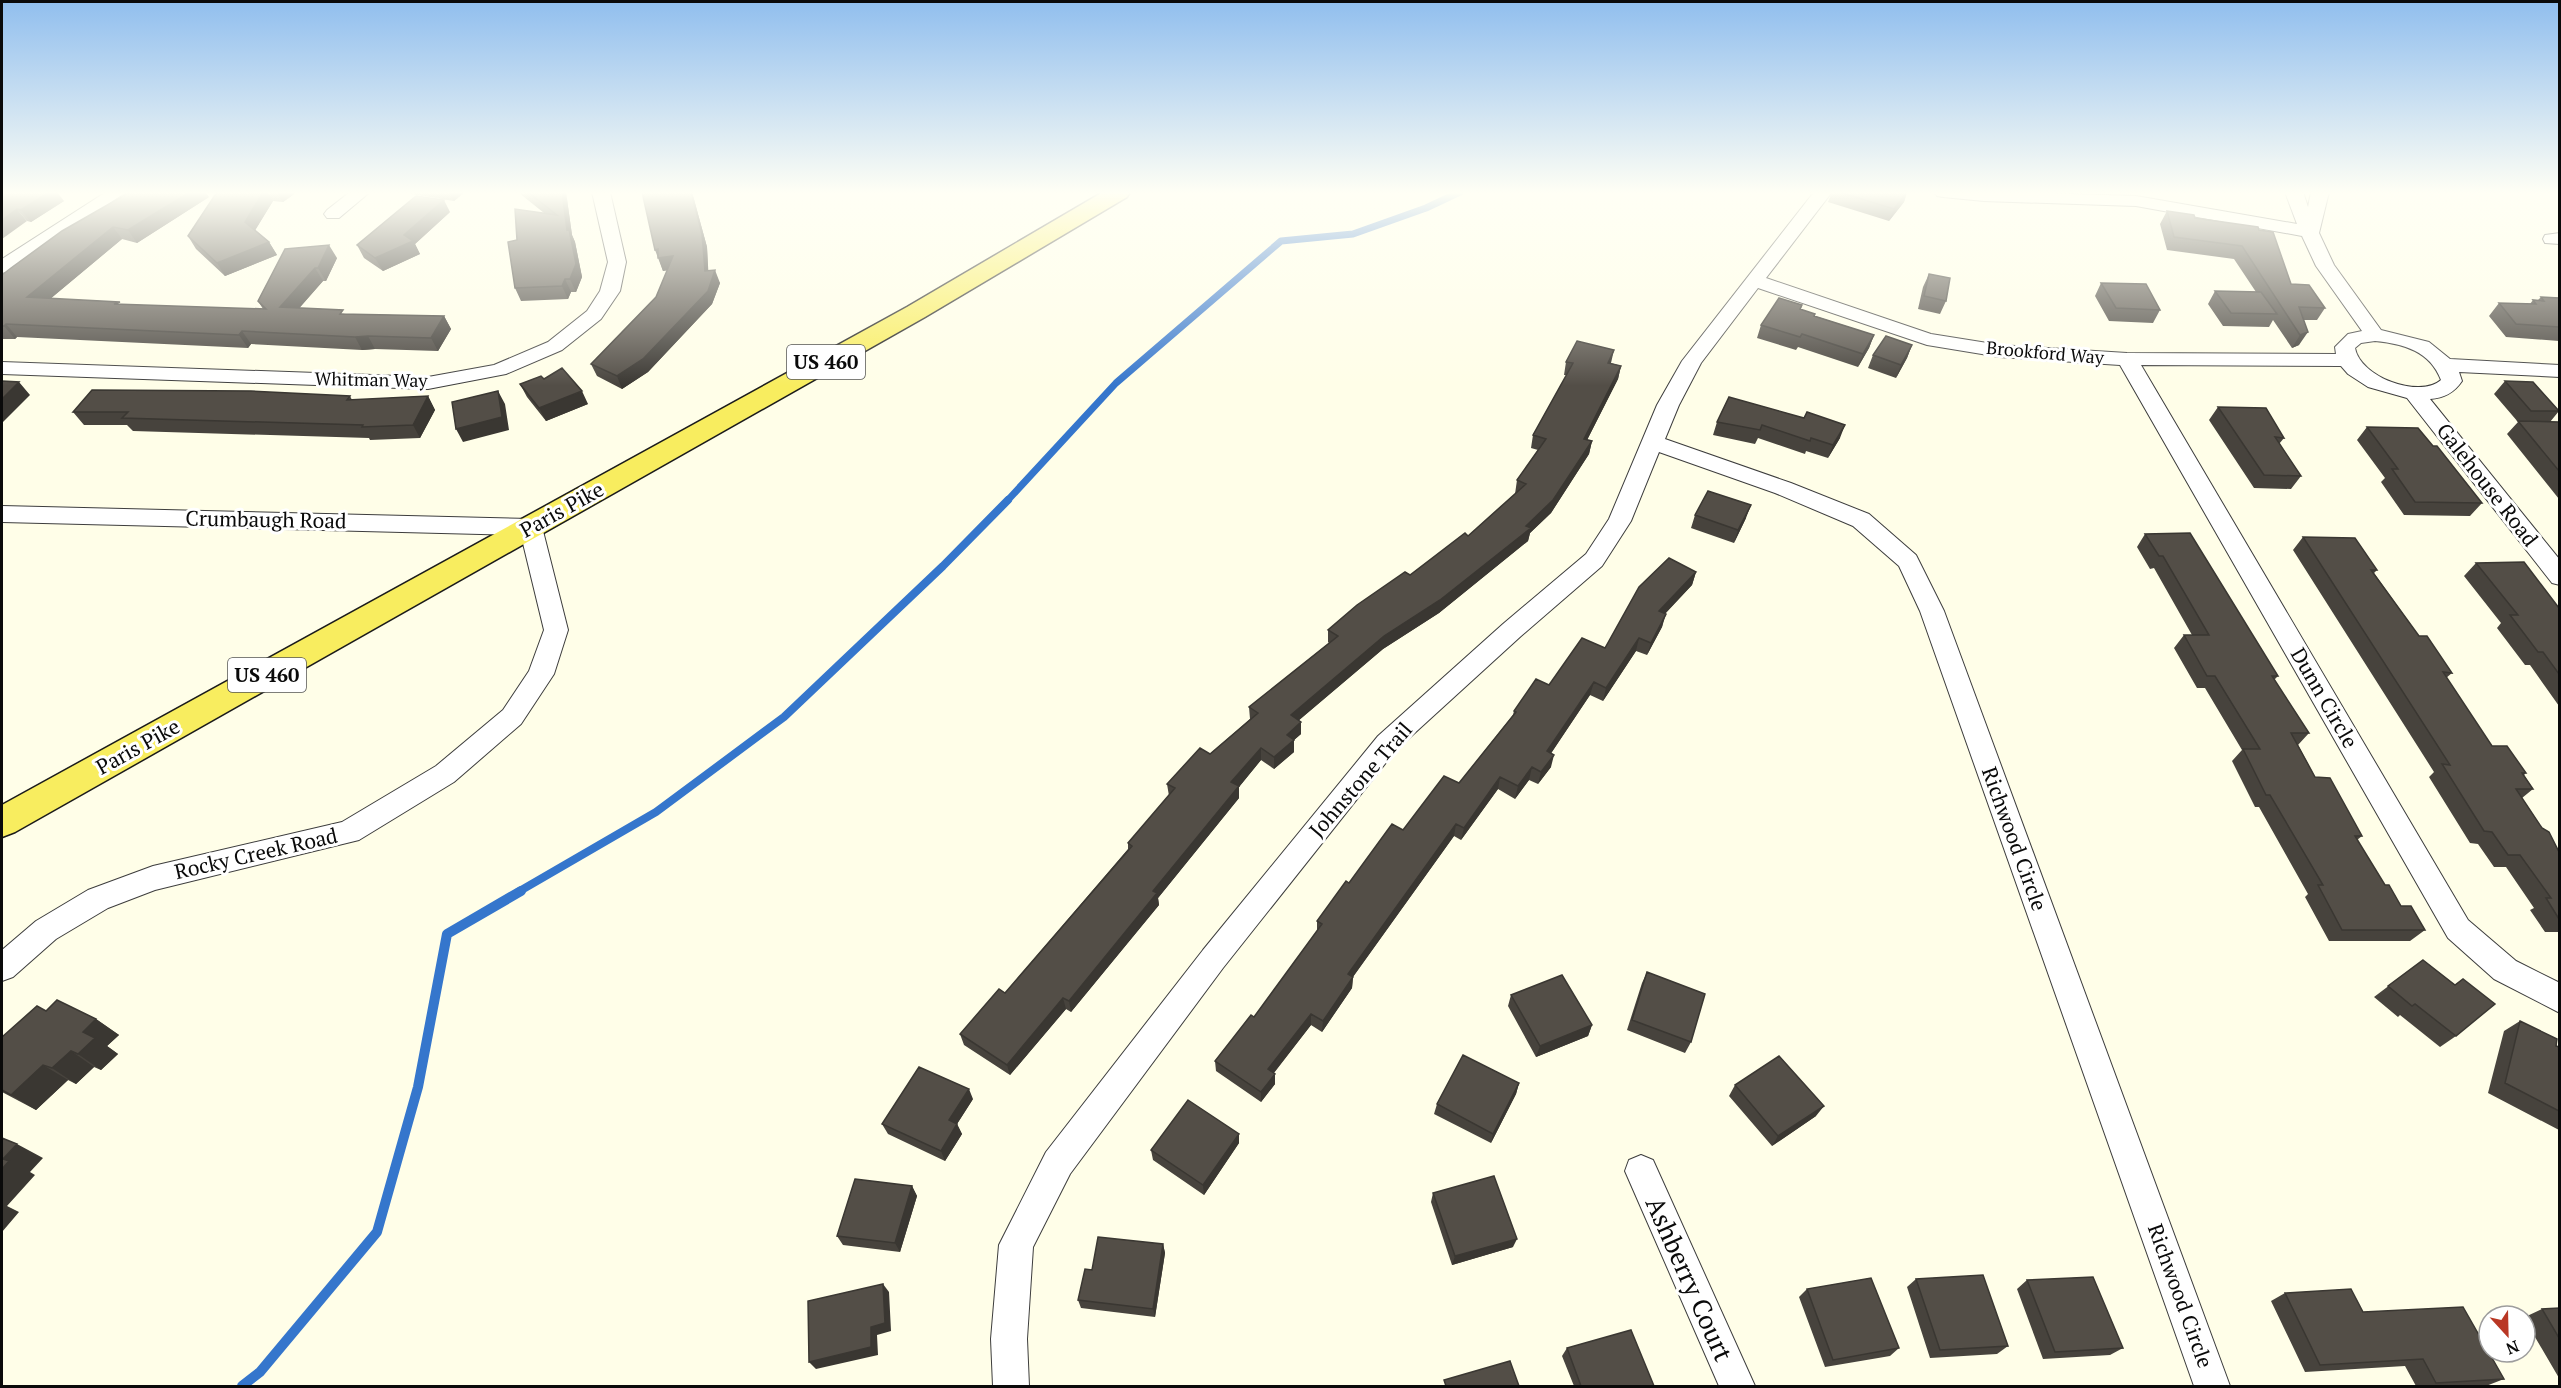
<svg xmlns="http://www.w3.org/2000/svg" width="2561" height="1388" viewBox="0 0 2561 1388" font-family="'PT Serif',serif">
<style>
.lines{fill:none;stroke-linecap:round;stroke-linejoin:round}
.stream-far2{stroke:#3576cc;stroke-width:7}
.stream-far1{stroke:#3576cc;stroke-width:8}
.stream{stroke:#3576cc;stroke-width:10}
.minor-casing{stroke:#3d3d3d;stroke-width:2}
.primary-casing{stroke:#1b1b1b;stroke-width:3}
.minor{fill:#fff;fill-rule:evenodd}
.primary{fill:#f8ed5f;fill-rule:evenodd}
.wall{fill:#47433d}
.shaded-wall{fill:#3a3732}
.building{fill:#534e47;stroke:#3a3732;stroke-width:1.5}
.labels{text-anchor:middle;stroke-width:6;stroke-linejoin:round;paint-order:stroke}
.far-street-label{font-size:18px;fill:#0a0a0a;stroke:#fff}
.shield{fill:#fff;stroke:#545454;stroke-width:1.5}
.shield-label{font-size:20px;font-weight:bold;fill:#0a0a0a}
.street-label{font-size:21px;fill:#0a0a0a;stroke:#fff}
.near-street-label{font-size:26px;fill:#0a0a0a;stroke:#fff}
</style>
<rect width="100%" height="100%" fill="#fffee8"/>
<g class="lines">
<path class="stream-far2" d="M1007,501L1116,383L1281,241L1353,234L1426,208L1460,192"/>
<path class="stream-far1" d="M518,892L656,812L784,717L943,566L1008,500"/>
<path class="stream" d="M242,1386L260,1372L377,1232L418,1087L447,934L521,891"/>
<g class="minor-casing">
<path id="minor" d="M106,192H126L9,271L2,273V259Z
M350,192H370L339,218H327L324,214L327,210Z
M592,192H610L626,262L620,291L601,319L562,350L506,374L428,389L2,374V362L428,377L494,365L548,342L587,311L600,291L608,262Z
M1814,192H1832L1766,278L1931,334L2000,345L2127,353L2336,354L2335,347L2348,334L2362,331L2316,266L2302,236L2136,206L1984,201L1943,197L1937,196L1934,192H2011L2136,196L2297,224L2285,192H2303L2308,207L2311,192H2329L2319,233L2334,265L2381,330L2429,342L2450,359L2560,365V377L2459,372L2462,381C2454,393 2444,398 2430,399L2560,560V585L2552,583L2407,398L2368,387L2348,374L2341,366L2141,365L2468,920L2516,961L2560,983V1013L2494,979L2448,938L2120,365L2000,357L1927,345L1758,288L1701,363L1679,405L1665,439L1791,483L1869,514L1916,555L1944,611L2230,1386H2194L1920,611L1899,566L1853,526L1775,493L1659,452L1631,521L1602,566L1521,636L1396,750L1223,968L1070,1174L1033,1247L1027,1339L1029,1386H993L991,1339L999,1245L1046,1152L1203,950L1378,736L1503,624L1586,554L1609,519L1657,405L1682,361ZM2375,341C2404,344 2430,351 2441,380C2419,399 2360,377 2355,348L2361,343Z
M2560,233V244L2545,243L2543,239L2545,235Z
M2,506L531,519L539,521L542,527L568,630L554,674L521,724L454,782L359,840L155,890L108,908L56,939L13,977L2,981V950L36,921L88,890L153,866L342,822L436,766L503,710L529,671L544,630L521,535L2,522Z
M1641,1155L1653,1160L1755,1386H1719L1625,1171L1629,1160Z"/>
</g>
<g class="primary-casing">
<path id="primary" d="M1103,192H1130L1127,197L925,317L15,832L2,837V805L907,307Z"/>
</g>
<use href="#minor" class="minor"/>
<use href="#primary" class="primary"/>
</g>
<path class="wall" d="M2,192L64,201L31,222L27,221Z
M130,192H205L209,197L137,243L122,239L51,298L122,305L263,309L258,301L285,249L337,258L326,281H323L299,308L346,314L444,316L451,329L438,351L375,349L362,350L251,344L248,348L17,337L15,339H2V275Z
M217,192H297L283,202L273,201L255,230L269,242L277,255L225,276L196,249L188,236Z
M405,192H465L454,201L406,193Z
M518,192H566L572,235L575,242L582,277L576,292H571L568,299L521,301L515,288L517,240L544,213Z
M642,192H692L707,247L708,270L720,283L712,304L648,372L622,389L597,376L591,364L656,297L668,270L663,271L658,256Z
M1832,192H1907L1904,202L1889,221L1828,202Z
M2167,211L2195,218L2259,230L2291,284L2325,308L2317,320H2304L2299,345L2292,348L2273,320L2269,327L2223,326L2208,304L2215,291L2256,292L2234,259L2167,250L2160,224Z
M450,212L415,244L420,254L383,271L364,258L357,245Z
M1929,274L1946,301L1940,314L1918,309L1923,287Z
M2101,283L2160,310L2153,323L2109,321L2095,296Z
M2541,297L2559,298V341L2506,337L2489,316L2499,303L2530,304L2533,300H2538Z
M1802,305L1801,309L1815,316L1874,335L1869,348L1858,367L1798,347L1796,350L1757,338L1761,325Z
M1912,345L1907,358L1896,378L1868,368L1873,355Z
M1566,362L1611,363L1621,366L1618,379L1587,440L1592,441L1589,454L1551,513L1530,533L1528,541L1439,613L1383,649L1299,720L1301,734L1294,740V752L1274,769L1261,760L1239,787V798L1158,898L1159,905L1071,1012L1066,1009L1010,1075L964,1045L960,1034L1005,993L1128,849V843L1169,796L1167,784L1210,754L1250,719L1249,707L1329,643L1328,642V630L1468,536L1515,494L1517,480L1538,450L1531,448L1533,435L1567,375H1564Z
M544,379L588,404L546,421L527,397L520,384Z
M2505,381L2559,411L2550,422H2559V499L2507,434L2518,422L2494,394Z
M350,396L352,400L428,396L435,410L420,438L370,440L369,438L133,431L127,425H84L73,412Z
M1729,397L1840,438L1828,458L1806,451L1805,454L1758,438L1755,444L1713,435L1717,422Z
M2218,407L2284,438L2279,444L2301,476L2291,489L2254,488L2209,420Z
M2367,427L2433,446L2482,503L2470,516L2404,515L2381,482L2385,478L2357,440Z
M1695,515L1746,518L1734,543L1691,528Z
M2145,534L2278,676L2274,680L2309,733L2298,745L2315,777L2362,836L2357,840L2385,885L2401,906L2425,930L2410,941H2329L2305,897L2308,894L2259,807H2255L2232,761L2242,750L2205,688H2197L2174,648L2184,635H2192L2154,568L2150,569L2137,547Z
M2303,537L2377,570L2374,573L2419,636L2452,673L2446,678L2492,746L2526,773L2524,775L2533,789L2522,798L2542,828L2559,852V932H2545L2530,910L2534,908L2506,867H2494L2478,844L2470,843L2429,777L2434,772L2293,550Z
M2476,563L2559,608V706L2530,665H2525L2497,628L2501,623L2464,576Z
M1696,572L1692,585L1665,614L1662,627L1647,655L1636,651L1603,701L1590,695L1551,753V767L1538,784L1529,780L1515,799L1498,789L1461,840L1454,836L1353,977L1352,988L1322,1032L1311,1025L1274,1073L1275,1084L1261,1102L1216,1071L1215,1061L1254,1017L1317,931V921L1349,883L1403,830L1459,783L1513,715L1514,711L1549,685L1605,648Z
M2423,960L2455,985L2463,979L2456,1036L2440,1047L2400,1015L2398,1017L2374,997Z
M1647,972L1691,1042L1685,1053L1627,1030L1642,983Z
M1511,995L1592,1025L1588,1036L1536,1057L1508,1006Z
M46,1011L96,1019L119,1035L107,1046L118,1054L101,1070L94,1067L76,1084L68,1080L36,1110L2,1092V1037Z
M2520,1021L2559,1047V1130L2488,1093L2504,1031Z
M1519,1083L1516,1094L1491,1143L1434,1114L1437,1104Z
M1735,1085L1816,1116L1772,1146L1729,1096Z
M973,1099L957,1124L962,1134L945,1161L888,1134L882,1124Z
M1239,1143L1204,1195L1153,1160L1151,1150Z
M912,1186L917,1196L900,1252L843,1245L837,1236Z
M1433,1193L1513,1247L1452,1265L1431,1202Z
M1163,1244L1165,1253L1155,1317L1081,1308L1078,1300L1092,1270Z
M1916,1279L2008,1346L1997,1354L1930,1358L1907,1287Z
M2027,1280L2123,1348L2110,1355L2043,1359L2017,1289Z
M1807,1289L1899,1348L1890,1356L1825,1367L1799,1297Z
M2285,1293L2363,1312L2504,1379L2486,1386H2416L2405,1366L2305,1372L2271,1301Z
M2559,1308V1378L2525,1320V1317L2542,1309Z
M1567,1348L1654,1386H1574L1562,1356Z"/>
<path class="shaded-wall" d="M49,192H57L64,201L31,222L21,210Z
M190,192H205L209,197L137,243L128,230Z
M263,192H267L273,201L253,234L245,222Z
M277,192H297L283,202Z
M449,192H465L454,201Z
M562,192H566L572,235L575,242L582,277L576,292L570,279L567,230Z
M691,192H692L707,247L709,283L705,271Z
M1907,192L1904,202L1889,221L1894,209Z
M444,200L450,212L415,244L420,254L383,271L375,258Z
M17,209L27,221L2,239V220Z
M113,227L122,239L37,310L27,297Z
M269,242L277,255L225,276L217,263Z
M329,245L337,258L326,281L318,268Z
M658,249L673,256L678,268L663,271L655,250Z
M315,268L323,281L289,320L280,307Z
M715,270L720,283L712,304L648,372L622,389L617,376Z
M565,279L571,292L568,299L562,286Z
M444,316L451,329L438,351L431,338Z
M6,324L17,337L15,339L4,326Z
M242,331L251,344L248,348L239,335Z
M2308,332L2299,345L2292,348L2300,335Z
M1874,335L1869,348L1858,367L1863,354Z
M368,336L375,349L362,350L355,337Z
M1912,345L1907,358L1896,378L1901,365Z
M1614,350L1611,363H1608Z
M1621,366L1618,379L1581,452L1584,439Z
M19,382L30,395L2,423V399Z
M498,391L505,404L509,430L463,442L456,429Z
M582,391L588,404L546,421L539,408Z
M428,396L435,410L420,438L413,425Z
M1845,425L1840,438L1828,458L1833,445Z
M1592,441L1589,454L1551,513L1530,533L1528,541L1439,613L1383,649L1291,727V715L1384,636L1526,526Z
M1751,505L1746,518L1734,543L1738,530Z
M1696,572L1692,585L1655,624L1659,611Z
M1666,614L1662,627L1647,655L1651,643Z
M1639,638L1636,651L1603,701L1606,688Z
M1594,682L1590,695L1544,764L1547,751Z
M1301,722V734L1294,740V752L1274,769V757L1287,735Z
M1261,748V760L1239,787V798L1158,898L1159,905L1071,1012L1069,1001L1153,891L1231,782Z
M1554,755L1551,767L1538,784L1541,772Z
M1532,767L1529,780L1515,799L1518,786Z
M1500,777L1498,789L1461,840L1464,828Z
M1456,824L1454,836L1347,985L1348,974Z
M1353,977L1352,988L1322,1032L1323,1021Z
M1063,998L1066,1009L1010,1075L1007,1065Z
M1311,1014V1025L1268,1080V1069Z
M96,1019L119,1035L107,1046L118,1054L101,1070L78,1054L83,1032Z
M1592,1025L1588,1036L1536,1057L1540,1046Z
M71,1051L94,1067L76,1084L52,1068Z
M43,1065L68,1080L36,1110L11,1095Z
M1275,1074V1084L1261,1102V1092Z
M1519,1083L1516,1094L1491,1143L1493,1134Z
M969,1089L973,1099L957,1124L962,1134L945,1161L941,1151L949,1120Z
M1824,1106L1816,1116L1772,1146L1778,1136Z
M1239,1134V1143L1204,1195L1203,1185Z
M17,1144L43,1158L30,1172L35,1175L7,1206L19,1212L2,1232V1169L3,1159Z
M912,1186L917,1196L900,1252L895,1243Z
M1517,1239L1513,1247L1452,1265L1455,1256Z
M1163,1244L1165,1253L1155,1317L1153,1309Z
M883,1284L889,1292L891,1331L877,1335L878,1355L816,1369L809,1362L871,1327Z"/>
<path class="building" d="M2,192H49L21,210L17,209L2,220Z
M130,192H190L128,230L113,227L27,297L120,302L114,304L266,309L258,301L285,249L329,245L318,268H315L280,307L343,310L340,314L444,316L431,338L368,336L355,337L242,331L239,335L6,324L4,326H2V275L11,268L62,231Z
M217,192H263L245,222L269,242L217,263L188,236Z
M528,192H562L567,230L569,229L576,264L570,279H565L562,286L515,288L508,242L517,240L515,209L557,215Z
M642,192H691L702,234L705,271L715,270L708,291L643,359L617,376L591,364L656,297L673,256L658,258V249L655,250Z
M1839,192H1907L1894,209Z
M416,196L444,200L404,235L413,241L375,258L357,245Z
M2167,211L2194,215L2195,218L2258,227L2259,230L2273,232L2291,284L2309,285L2325,308L2299,307L2308,332L2300,335L2242,246L2174,237Z
M1929,274L1950,278L1946,301L1924,296Z
M2101,283L2146,284L2160,310L2116,308Z
M2215,291L2261,292L2277,314L2231,313Z
M2541,297L2559,298V327L2516,324L2499,303L2536,304L2533,300L2544,301Z
M1779,298L1802,305L1800,309L1815,314L1814,316L1874,335L1863,354L1802,334L1800,337L1761,325Z
M1886,336L1912,345L1901,365L1873,355Z
M1577,341L1614,350L1608,363L1621,366L1584,439L1592,441L1553,500L1526,526L1531,528L1440,600L1384,636L1291,715L1301,722L1287,735L1294,740L1274,757L1261,748L1231,782L1239,786L1153,891L1157,893L1069,1001L1063,998L1007,1065L960,1034L999,989L1005,993L1132,846L1128,843L1175,788L1167,784L1200,748L1210,754L1258,713L1249,707L1338,636L1328,630L1357,605L1405,572L1410,575L1465,533L1468,536L1526,484L1517,480L1546,439L1533,435L1573,363L1566,362Z
M562,368L582,391L539,408L520,384L541,376L544,379Z
M2,381L19,382L2,399Z
M2505,381L2533,382L2559,411H2531Z
M92,390L251,391L350,396L347,400L428,396L413,425L362,427L363,425L122,418L128,412H73Z
M498,391L502,417L456,429L452,402Z
M1729,397L1804,418L1807,412L1845,425L1833,445L1811,438L1810,441L1762,425L1760,430L1717,422Z
M2218,407L2266,408L2284,438L2275,437L2301,476L2264,475Z
M2518,421L2559,422V471Z
M2367,427L2418,428L2433,446H2437L2482,503L2415,502L2392,469H2398Z
M1708,491L1751,505L1738,530L1695,515Z
M2190,533L2278,676H2272L2309,733H2291L2315,777L2330,778L2362,836H2355L2385,885H2389L2401,906H2411L2425,930H2342L2318,885H2323L2270,795H2266L2243,749H2260L2215,676H2207L2184,635H2209L2163,556H2159L2145,534Z
M2303,537L2355,538L2377,570H2371L2419,636H2427L2452,673L2443,672L2492,746H2507L2526,773H2522L2533,789H2516L2542,828L2549,832L2559,852V919L2546,898H2551L2520,855H2508L2492,832L2484,831L2442,764L2450,765Z
M1669,558L1696,572L1659,611L1666,614L1651,643L1639,638L1606,688L1594,682L1547,751L1554,755L1541,772L1532,767L1518,786L1500,777L1464,828L1456,824L1348,974L1353,977L1323,1021L1311,1014L1268,1069L1275,1074L1261,1092L1215,1061L1251,1015L1254,1017L1322,924L1317,921L1346,881L1349,883L1392,824L1403,830L1444,776L1459,783L1516,712L1514,711L1536,679L1549,685L1582,638L1605,648L1639,587Z
M2524,562L2559,608V674L2543,652H2538L2510,615H2518L2476,563Z
M2423,960L2455,985L2463,979L2495,1004L2456,1036L2415,1004L2412,1006L2388,986Z
M1647,972L1705,994L1691,1042L1632,1020Z
M1562,975L1592,1025L1540,1046L1511,995Z
M57,1000L96,1019L83,1032L95,1038L78,1054L71,1051L52,1068L43,1065L11,1095L2,1090V1037L37,1006L46,1011Z
M2520,1021L2557,1039L2556,1046L2559,1047V1111L2505,1083Z
M1463,1055L1519,1083L1493,1134L1437,1104Z
M1779,1056L1824,1106L1778,1136L1735,1085Z
M919,1067L969,1089L949,1120L957,1124L941,1151L882,1124Z
M1188,1100L1239,1134L1203,1185L1151,1150Z
M2,1138L17,1144L3,1159L9,1161L2,1169Z
M1494,1176L1517,1239L1455,1256L1433,1193Z
M855,1179L912,1186L895,1243L837,1236Z
M1098,1237L1163,1244L1153,1309L1078,1300L1085,1269L1092,1270Z
M1983,1275L2008,1346L1940,1350L1916,1279Z
M2093,1277L2123,1348L2055,1352L2027,1280Z
M1871,1278L1899,1348L1833,1360L1807,1289Z
M883,1284L885,1323L871,1327V1347L809,1362L808,1301Z
M2351,1289L2363,1312L2463,1307L2504,1379L2436,1383L2423,1359L2320,1365L2285,1293Z
M2559,1308V1338L2542,1309Z
M1631,1330L1654,1386H1581L1567,1348Z
M1510,1361L1519,1386H1446L1444,1380Z"/>
<linearGradient id="sky" x2="0" y2="1"><stop stop-color="#90beee"/><stop offset="0.5" stop-color="#fffff5"/><stop offset="1" stop-color="#fffff5" stop-opacity="0"/></linearGradient>
<rect width="2561" height="386" fill="url(#sky)"/>
<g class="labels">
<g class="far-street-label">
<text transform="translate(2045 353) rotate(5)" y="6">Brookford Way</text>
<text transform="translate(371 380) rotate(1)" y="6">Whitman Way</text>
</g>
<g class="shield">
<rect x="787" y="345" width="78" height="34" rx="4.5"/>
<rect x="228" y="658" width="78" height="34" rx="4.5"/>
</g>
<g class="shield-label">
<text x="826" y="369">US 460</text>
<text x="267" y="682">US 460</text>
</g>
<g class="street-label">
<text transform="translate(2487 485) rotate(52)" y="7">Galehouse Road</text>
<text transform="translate(562 510) rotate(-29)" y="7">Paris Pike</text>
<text transform="translate(266 520) rotate(1)" y="7">Crumbaugh Road</text>
<text transform="translate(2324 698) rotate(60)" y="7">Dunn Circle</text>
<text transform="translate(138 747) rotate(-29)" y="7">Paris Pike</text>
<text transform="translate(1361 780) rotate(-49)" y="7">Johnstone Trail</text>
<text transform="translate(2014 839) rotate(70)" y="7">Richwood Circle</text>
<text transform="translate(256 854) rotate(-13)" y="7">Rocky Creek Road</text>
<text transform="translate(2180 1296) rotate(70)" y="7">Richwood Circle</text>
</g>
<g class="near-street-label">
<text transform="translate(1689 1279) rotate(66)" y="9">Ashberry Court</text>
</g>
</g>
<rect width="2561" height="1388" fill="none" stroke="#0a0a0a" stroke-width="6"/>
<g transform="translate(2507 1334) rotate(158)"><circle r="28" fill="#ffffff" stroke="#9d9d9d" stroke-width="1.5"/>
<path d="M0-4.5L10 22L0 15L-10 22Z" fill="#b93724"/>
<text y="-9" font-size="16" font-weight="bold" text-anchor="middle" fill="#0a0a0a">N</text>
</g>
</svg>
